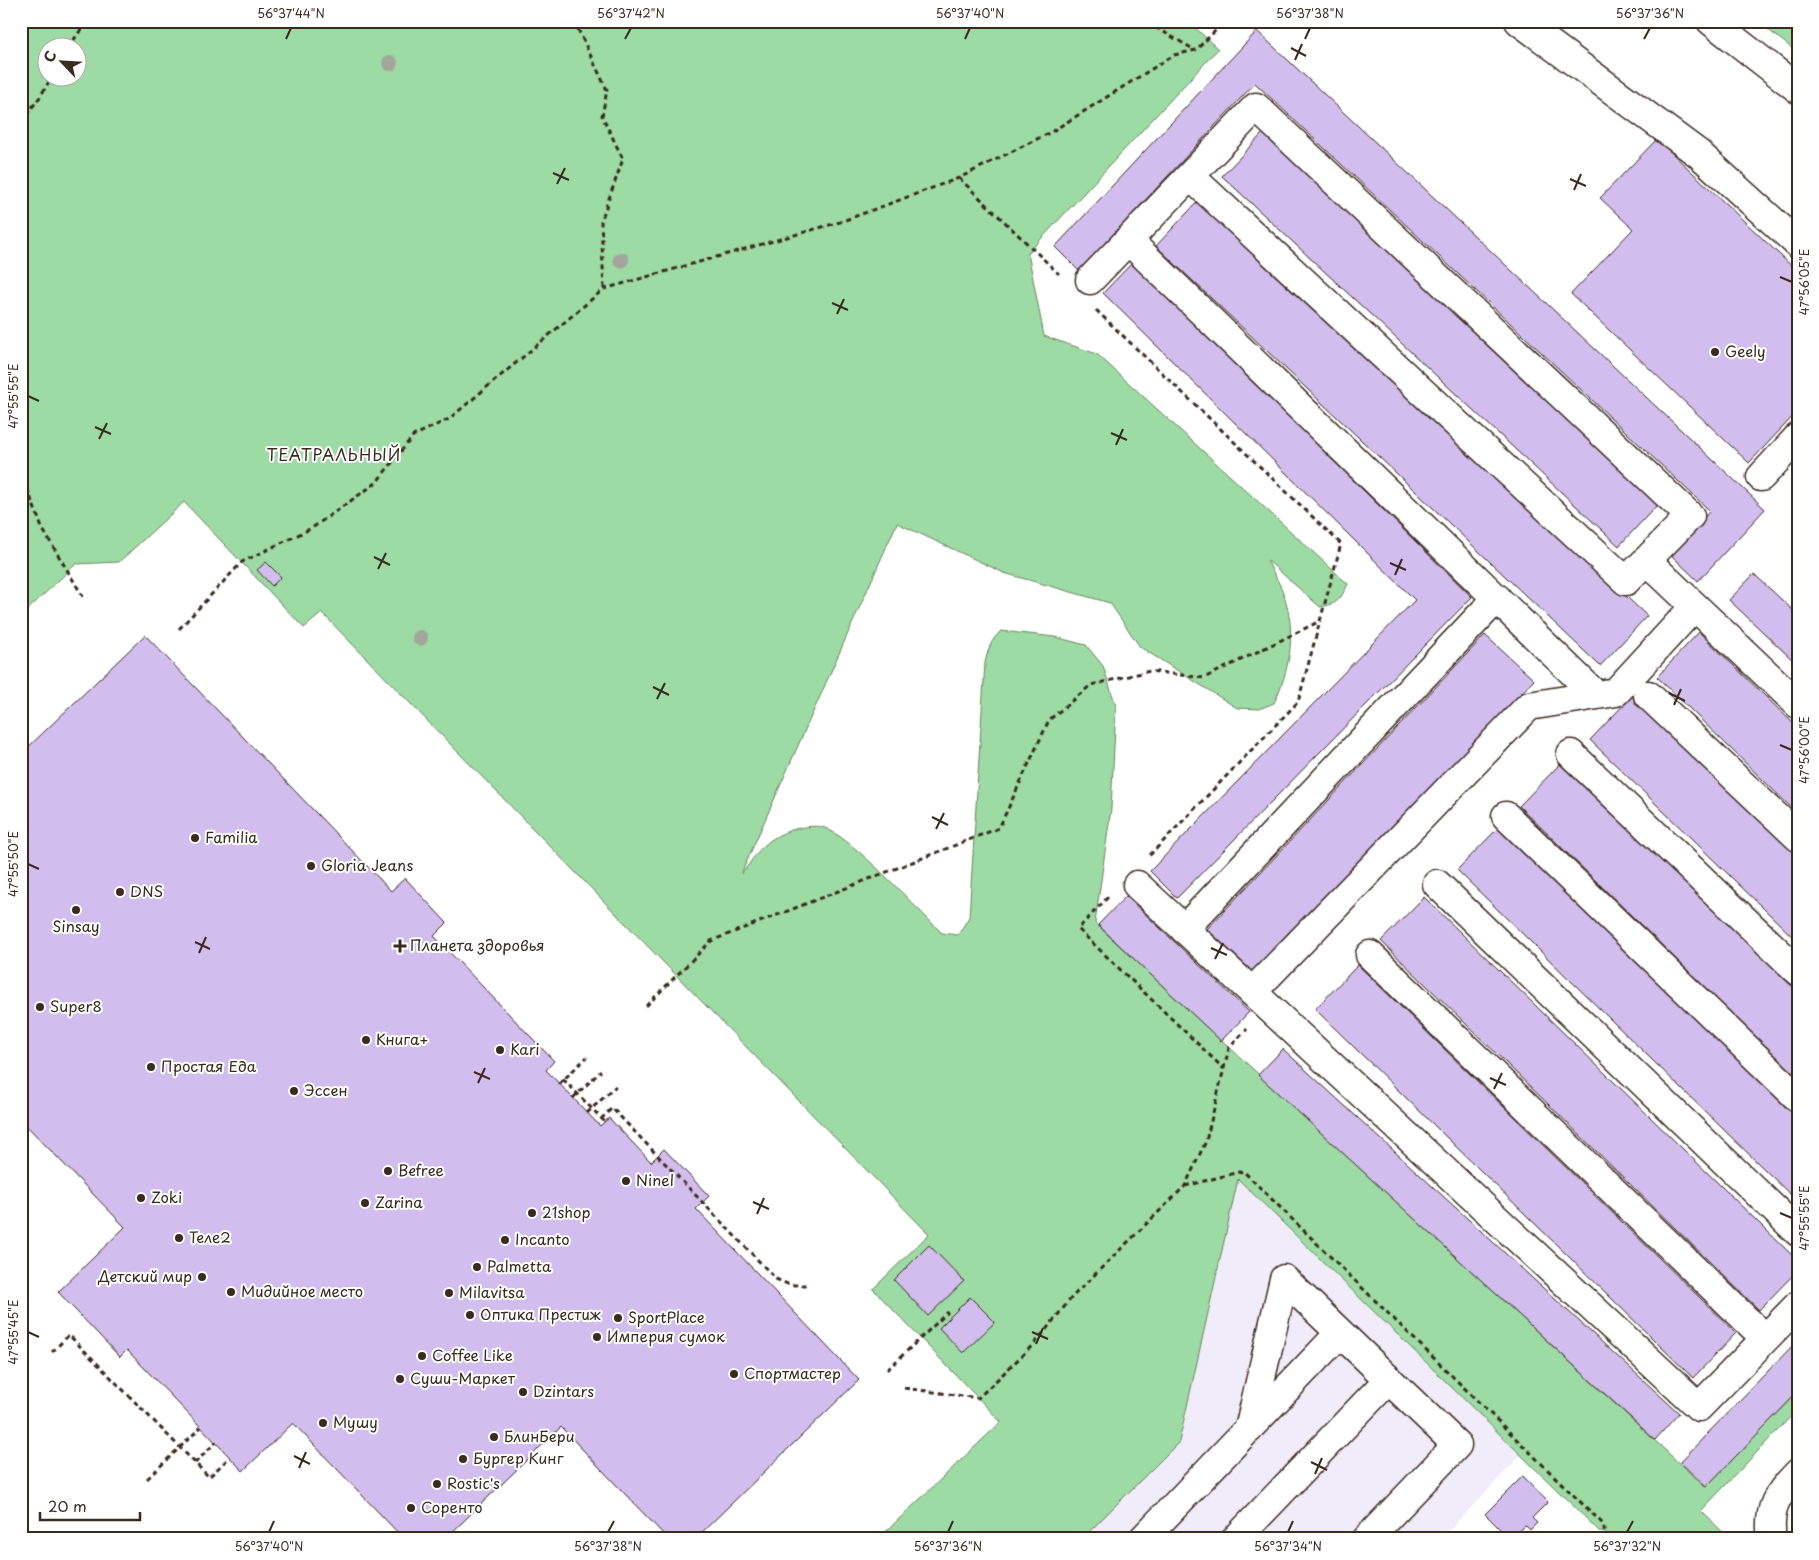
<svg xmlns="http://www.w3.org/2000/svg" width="1819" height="1560" viewBox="0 0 1819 1560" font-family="'Playpen Sans',sans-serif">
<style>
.built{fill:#f1ecfa}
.green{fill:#9cdba3;stroke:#6c8260;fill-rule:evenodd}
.building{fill:#d1beee;stroke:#3b2a1e}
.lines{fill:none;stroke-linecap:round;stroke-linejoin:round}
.minor-casing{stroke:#3b2a1e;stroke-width:31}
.major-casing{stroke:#3b2a1e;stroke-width:31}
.path{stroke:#3b2a1e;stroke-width:3;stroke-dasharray:5 4;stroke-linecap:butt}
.minor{stroke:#fff;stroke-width:28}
.major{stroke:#fff;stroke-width:28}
.tree{fill:#a3a799}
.ticks{fill:none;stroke:#3b2a1e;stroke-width:2}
.poi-dot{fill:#3b2a1e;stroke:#fff;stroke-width:2}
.labels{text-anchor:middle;stroke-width:4;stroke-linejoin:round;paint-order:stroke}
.poi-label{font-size:15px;fill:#3b2a1e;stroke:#fff;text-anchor:start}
.neighbourhood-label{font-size:16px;letter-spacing:1px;fill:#3b2a1e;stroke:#fff}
.neatline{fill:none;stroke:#3b2a1e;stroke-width:2}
.ticks-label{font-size:12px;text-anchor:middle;fill:#3b2a1e}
</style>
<rect width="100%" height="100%" fill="#fff"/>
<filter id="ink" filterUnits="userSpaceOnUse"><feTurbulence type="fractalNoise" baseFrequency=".02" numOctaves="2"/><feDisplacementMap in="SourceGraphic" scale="10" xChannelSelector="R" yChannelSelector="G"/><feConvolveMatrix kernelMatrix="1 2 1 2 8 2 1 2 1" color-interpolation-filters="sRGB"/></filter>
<g filter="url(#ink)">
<path class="built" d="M1238,1178L1521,1455L1441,1539H1082L1179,1442Z"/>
<path class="green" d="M21,21H1188L1218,49L1028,253L1044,336L1097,354L1348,584C1340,600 1338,604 1320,607L1267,560C1273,573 1283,588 1286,602C1296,637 1289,671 1274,703L1259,709L1237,708L1140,647L1110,603L1004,573L897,523L741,874C752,862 758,847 774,838C786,830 808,824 822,827C849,834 918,910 942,933L958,935L969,917L985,663C988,649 991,640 1001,631L1055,637L1086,645L1103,666L1116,706L1111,809L1095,923L1705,1487L1798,1392V1409L1701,1511L1730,1539H1628L1600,1532L1238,1179L1179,1442L1082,1539H878L1001,1422L873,1289L929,1234L322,613L304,628L184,502L119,562L76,564L21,616ZM48,48H78V78H48Z
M1757,21H1786L1798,30V53Z"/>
<path class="building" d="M1257,31L1765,509L1698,581L1670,554L1710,511L1255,83L1079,271L1055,247Z
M1265,131L1661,501L1619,546L1222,176Z
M1657,139L1798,272V411L1749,463L1571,294L1633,229L1600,198Z
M1203,196L1647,616L1600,666L1156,246Z
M1132,263L1472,597L1177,898L1150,871L1415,600L1103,293Z
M266,562L281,577L272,586L257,570Z
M1754,574L1798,615V665L1729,600Z
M1699,632L1798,728V814L1657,677Z
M145,635L391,891L405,878L447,923L434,936L554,1061L546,1070L600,1126L609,1118L651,1162L664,1149L709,1196L696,1209L859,1380L695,1539H668L561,1427L445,1539H404L293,1423L243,1471L127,1350L120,1357L58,1292L125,1227L21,1120V754Z
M1485,635L1534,680L1255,974L1207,929Z
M1633,695L1798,856V942L1590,740Z
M1562,762L1798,992V1078L1519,806Z
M1500,826L1798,1116V1202L1457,870Z
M1126,896L1249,1012L1221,1041L1098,925Z
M1424,897L1798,1261V1270L1759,1310L1381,941Z
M1358,965L1736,1333L1693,1378L1315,1009Z
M1283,1049L1679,1413L1655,1440L1258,1075Z
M929,1245L964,1281L928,1316L894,1280Z
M970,1297L995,1322L963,1353L939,1328Z
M1798,1340V1392L1706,1487L1680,1462Z
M1523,1476L1548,1502L1532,1518L1537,1523L1530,1530L1525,1525L1510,1539L1485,1514Z"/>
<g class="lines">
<g class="minor-casing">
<path id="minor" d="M1519,21L1699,154L1798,244
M1128,240L1596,695
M1090,280L1256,107L1690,516L1626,581L1190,176
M1761,477L1798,437
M1647,561L1798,704
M1648,695L1798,837
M1571,754L1798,971
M1506,816L1798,1098
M1437,884L1798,1232
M1137,885L1699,1407L1798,1305
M1184,929L1497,598
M1370,955L1765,1338
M1252,992L1529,706L1616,692L1694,607
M1249,1429L1284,1279L1457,1445L1367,1539
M1143,1539L1340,1333
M1236,1539L1389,1379
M1772,1539C1767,1508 1778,1493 1798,1473"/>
</g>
<g class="major-casing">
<path id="major" d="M1711,21L1798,89"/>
</g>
<path class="path" d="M574,21L607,90L602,116L623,159L601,221L604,289
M1149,21L1155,27L1195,50
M68,48L87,21
M21,122L40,97L51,78
M959,178L1059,274
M1096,310L1341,544L1298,702L1148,857
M21,472L42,528L85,600
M21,493L25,483
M179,629L242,562L312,528L376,483L413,436L449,419L604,289L840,222L959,178L1051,132L1174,55L1196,50L1225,21
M1108,897L1078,929L1224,1069
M646,1006L711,941L999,828L1049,720L1091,685L1150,671L1204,678L1320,621
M563,1079L605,1122
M559,1084L587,1057
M573,1098L601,1071
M587,1113L616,1086
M601,1119L612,1108L776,1279L790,1285H806
M1185,1186L1243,1171L1603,1524L1606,1539
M52,1352L69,1335L209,1477L230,1457
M887,1370L948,1312
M904,1388L978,1398L1036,1342L1073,1296L1185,1186L1206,1141L1229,1048L1247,1029
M195,1463L216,1442
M147,1479L201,1427"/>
<use href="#minor" class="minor"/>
<use href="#major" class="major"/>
</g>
<g class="tree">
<circle cx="390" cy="63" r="8"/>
<circle cx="621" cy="260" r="8"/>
<circle cx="420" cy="638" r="8"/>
</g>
</g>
<path class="ticks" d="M286,39L291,28M625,39L631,28M965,39L970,28M1305,39L1310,28M1644,39L1650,28M1291,48L1306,56M1295,60L1302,44M553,173L569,180M1570,179L1586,186M557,184L565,168M1574,190L1581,174M1780,277L1792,282M832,303L848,310M837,314L844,299M28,396L39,401M95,427L111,434M1111,433L1127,440M99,439L107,423M1116,445L1123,429M374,557L390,565M1390,563L1406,570M378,569L386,553M1395,575L1402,559M653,687L669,695M1669,693L1685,701M657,699L665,683M1674,705L1681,689M1780,745L1792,750M932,817L948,825M936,829L944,813M28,864L39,869M195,942L210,949M1211,948L1227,955M199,953L206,937M1215,959L1223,943M474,1072L490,1079M1490,1078L1506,1085M478,1083L485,1068M1494,1089L1502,1073M753,1202L769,1209M1780,1213L1792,1218M757,1214L764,1198M28,1332L39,1337M1032,1332L1048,1339M1036,1344L1043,1328M294,1456L310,1464M1311,1462L1327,1470M299,1468L306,1452M1315,1474L1322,1458M269,1532L274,1521M608,1532L614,1521M948,1532L953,1521M1288,1532L1293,1521M1627,1532L1633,1521"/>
<g class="poi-dot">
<circle cx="1715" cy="352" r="5"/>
<circle cx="195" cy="838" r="5"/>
<circle cx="311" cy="866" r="5"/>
<circle cx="120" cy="892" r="5"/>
<circle cx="76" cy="910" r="5"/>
<path d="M397.5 938.5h5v5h5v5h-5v5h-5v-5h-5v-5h5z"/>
<circle cx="40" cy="1007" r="5"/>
<circle cx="366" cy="1040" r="5"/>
<circle cx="500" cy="1050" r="5"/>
<circle cx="151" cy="1067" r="5"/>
<circle cx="294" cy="1091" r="5"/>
<circle cx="388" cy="1171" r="5"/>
<circle cx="626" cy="1181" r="5"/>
<circle cx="141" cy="1198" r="5"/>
<circle cx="365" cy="1203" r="5"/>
<circle cx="532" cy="1213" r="5"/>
<circle cx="179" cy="1238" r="5"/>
<circle cx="505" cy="1240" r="5"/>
<circle cx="477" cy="1267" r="5"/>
<circle cx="202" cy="1277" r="5"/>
<circle cx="231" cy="1292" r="5"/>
<circle cx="449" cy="1293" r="5"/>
<circle cx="470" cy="1315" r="5"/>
<circle cx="618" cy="1318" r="5"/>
<circle cx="597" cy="1337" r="5"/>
<circle cx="422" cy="1356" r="5"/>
<circle cx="734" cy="1374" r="5"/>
<circle cx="400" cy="1379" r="5"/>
<circle cx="523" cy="1392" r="5"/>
<circle cx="323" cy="1423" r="5"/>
<circle cx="494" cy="1437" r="5"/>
<circle cx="463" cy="1459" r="5"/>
<circle cx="437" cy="1484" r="5"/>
<circle cx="411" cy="1508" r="5"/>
</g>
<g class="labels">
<g class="poi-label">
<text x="1725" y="357">Geely</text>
<text x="205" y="843">Familia</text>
<text x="321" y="871">Gloria Jeans</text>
<text x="130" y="897">DNS</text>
<text x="76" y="932" text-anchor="middle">Sinsay</text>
<text x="410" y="951">Планета здоровья</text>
<text x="50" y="1012">Super8</text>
<text x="376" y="1045">Книга+</text>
<text x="510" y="1055">Kari</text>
<text x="161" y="1072">Простая Еда</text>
<text x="304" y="1096">Эссен</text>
<text x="398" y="1176">Befree</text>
<text x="636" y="1186">Ninel</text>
<text x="151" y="1203">Zoki</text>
<text x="375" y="1208">Zarina</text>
<text x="542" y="1218">21shop</text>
<text x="189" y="1243">Теле2</text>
<text x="515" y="1245">Incanto</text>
<text x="487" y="1272">Palmetta</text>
<text x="192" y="1282" text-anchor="end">Детский мир</text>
<text x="241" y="1297">Мидийное место</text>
<text x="459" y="1298">Milavitsa</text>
<text x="480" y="1320">Оптика Престиж</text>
<text x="628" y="1323">SportPlace</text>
<text x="607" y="1342">Империя сумок</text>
<text x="432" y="1361">Coffee Like</text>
<text x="744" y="1379">Спортмастер</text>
<text x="410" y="1384">Суши-Маркет</text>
<text x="533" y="1397">Dzintars</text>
<text x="333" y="1428">Мушу</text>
<text x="504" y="1442">БлинБери</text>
<text x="473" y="1464">Бургер Кинг</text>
<text x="447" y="1489">Rostic's</text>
<text x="421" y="1513">Соренто</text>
</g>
<g class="neighbourhood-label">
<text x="334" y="461">ТЕАТРАЛЬНЫЙ</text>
</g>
</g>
<rect width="1819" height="1560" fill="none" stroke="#fff" stroke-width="55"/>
<g transform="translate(62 62) rotate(295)"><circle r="24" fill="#ffffff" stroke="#b1aaa5"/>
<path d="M0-4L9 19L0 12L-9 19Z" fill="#3b2a1e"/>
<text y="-8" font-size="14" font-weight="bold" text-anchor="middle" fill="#3b2a1e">С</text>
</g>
<path d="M40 1512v8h100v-8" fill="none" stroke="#3b2a1e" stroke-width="2.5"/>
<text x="48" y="1512" font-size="15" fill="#3b2a1e" stroke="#ffffff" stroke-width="4" paint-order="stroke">20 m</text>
<rect x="28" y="28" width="1764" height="1504" class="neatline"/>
<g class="ticks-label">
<text x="291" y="18">56°37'44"N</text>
<text x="631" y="18">56°37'42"N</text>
<text x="970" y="18">56°37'40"N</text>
<text x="1310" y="18">56°37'38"N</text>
<text x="1650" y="18">56°37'36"N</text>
<text transform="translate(1805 282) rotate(-90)" y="4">47°56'05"E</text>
<text transform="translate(14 396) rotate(-90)" y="4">47°55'55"E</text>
<text transform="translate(1805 750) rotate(-90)" y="4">47°56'00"E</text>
<text transform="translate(14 864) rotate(-90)" y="4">47°55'50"E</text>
<text transform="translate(1805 1218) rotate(-90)" y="4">47°55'55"E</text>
<text transform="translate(14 1332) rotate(-90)" y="4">47°55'45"E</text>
<text x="269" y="1551">56°37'40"N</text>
<text x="608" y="1551">56°37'38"N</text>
<text x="948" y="1551">56°37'36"N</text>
<text x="1288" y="1551">56°37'34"N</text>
<text x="1627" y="1551">56°37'32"N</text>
</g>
</svg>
